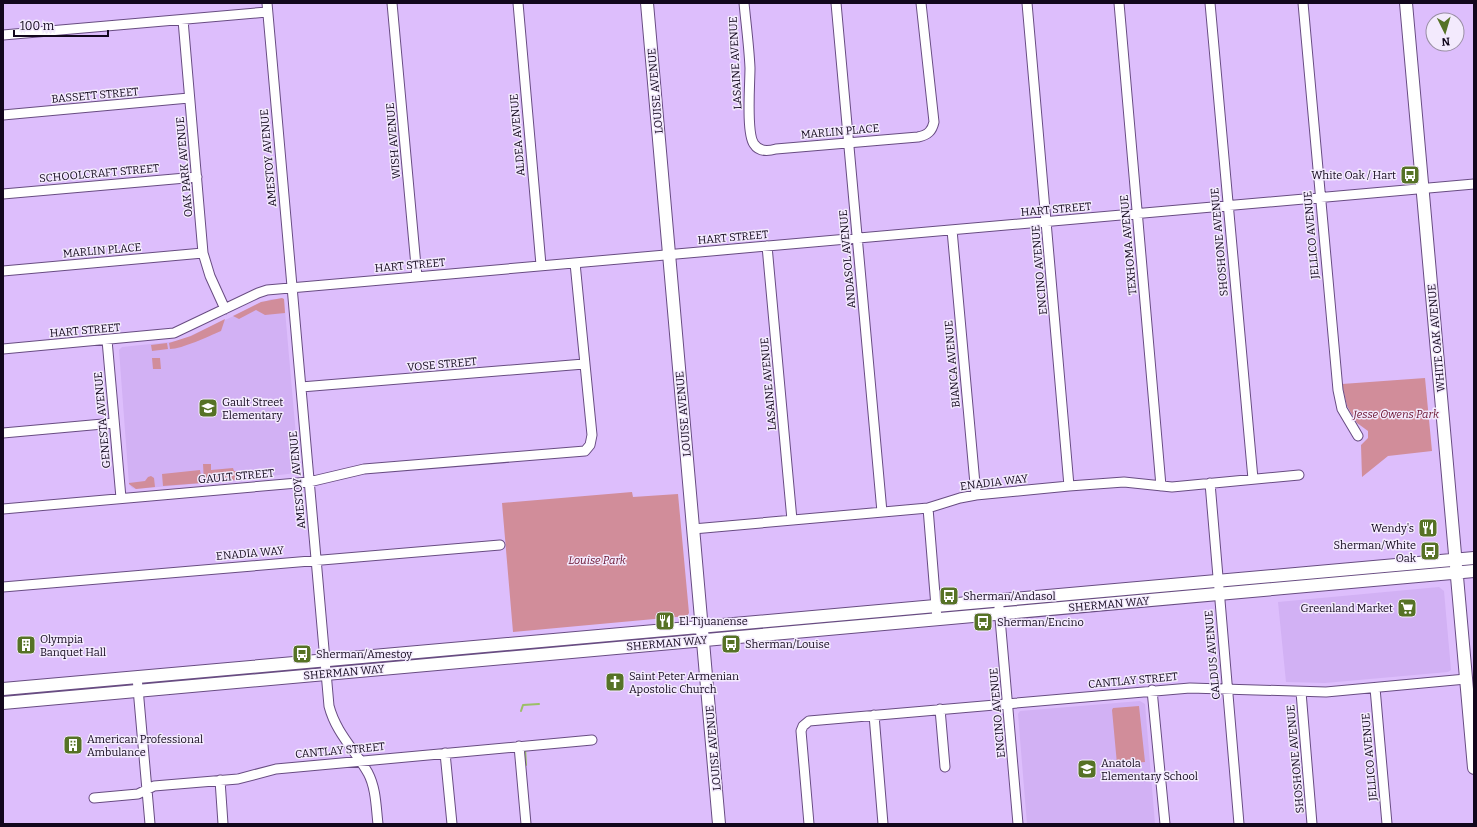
<svg xmlns="http://www.w3.org/2000/svg" width="1477" height="827" viewBox="0 0 1477 827" font-family="Bitter,serif">
<style>
.built{fill:#d2b1f4}
.green{fill:#d18d9a}
.lines{fill:none;stroke-linecap:round;stroke-linejoin:round}
.stream{stroke:#9bbf66;stroke-width:2}
.minor-casing{stroke:#684c82;stroke-width:11}
.major-casing{stroke:#684c82;stroke-width:14}
.minor{stroke:#fff;stroke-width:9}
.major{stroke:#fff;stroke-width:12}
.labels{text-anchor:middle;stroke-width:3;stroke-linejoin:round;paint-order:stroke}
.street-label{font-size:11px;fill:#12071c;stroke:#f3eafd}
.poi-label{font-size:11px;fill:#12071c;stroke:#f3eafd;text-anchor:start}
.park-label{font-size:11px;font-style:italic;fill:#69102e;stroke:#f3eafd}
</style>
<rect width="100%" height="100%" fill="#ddbefc"/>
<path class="built" d="M271,299H284L299,470L296,473L237,480L136,489L132,488L129,484L119,350L122,347L179,341Z
M1439,587L1444,591L1451,670L1448,672L1325,683L1286,682L1278,602Z
M1140,701L1145,704L1155,824H1027L1018,714L1020,711Z"/>
<path class="green" d="M282,298L284,299L285,313L265,315L256,310L239,319L233,316L261,302Z
M225,319L221,331C209,336 182,349 170,349L169,343L191,336Z
M167,343L168,349L152,351L151,345Z
M152,358H160L161,369H153Z
M1425,378L1432,451L1388,456L1362,477L1361,445L1368,438V431L1357,423L1347,406L1342,384Z
M203,464H211V470L233,468L234,471H236L237,480L204,482Z
M200,470L202,483L163,486L162,474Z
M151,476L154,478L155,487L136,489L129,484V483L145,481L148,477Z
M632,492L633,497L678,494L689,613L687,616L513,632L502,503Z
M1139,706L1145,762L1117,764L1112,710L1113,708Z"/>
<g class="lines">
<path class="stream" d="M521,711L523,705L539,704
M525,748L526,765"/>
<g class="minor-casing">
<path id="minor" d="M267,3L329,706C336,733 355,750 368,773C376,788 376,807 378,824
M392,3L417,277
M518,3L541,265
M744,3C746,24 749,46 750,68C750,84 746,133 754,144C759,152 769,151 776,149L918,137C928,135 932,131 934,122L921,3
M836,3L882,512
M1027,3L1069,486
M1119,3L1161,486
M1210,3L1253,479
M1303,3L1338,390L1342,409L1358,436
M183,20L203,253L210,276L225,309
M3,35L267,12
M3,115L189,98
M3,194L197,177
M952,230L976,495
M767,246L792,520
M3,271L203,253
M107,340L121,498
M3,349L174,333L258,293L267,290L1474,184
M301,387L584,364
M3,433L114,423
M1210,483L1239,824
M928,508L937,619
M3,509L309,482L364,469L585,451L590,445L592,435L575,263
M693,529L928,508L960,498L976,495L1069,486L1124,482L1172,487L1299,475
M3,587L500,545
M999,607L1018,824
M137,677L150,824
M1375,688L1387,824
M1152,690L1165,824
M1301,692L1312,824
M940,709L945,767
M874,715L883,824
M519,746L526,824
M445,753L452,824
M220,780L223,824
M94,798L138,794L154,786L238,779L276,769L592,740
M809,824L801,731L803,726L809,721L1190,688L1326,692L1466,679"/>
</g>
<g class="major-casing">
<path id="major" d="M647,3L719,824
M1406,3L1474,768
M3,689L1474,558
M3,703L1474,571"/>
</g>
<use href="#minor" class="minor"/>
<use href="#major" class="major"/>
</g>
<defs>
<g id="bus-square" transform="scale(1)"><rect x="-9" y="-9" width="18" height="18" rx="4" fill="#567226" stroke="#f3eafd"/><path d="M-5-6H5V4H4V6H2V4H-2V6H-4V4H-5ZM-3.5-4V0h7V-4ZM-3.5 1.2v1.5H-2V1.2ZM2 1.2v1.5H3.5V1.2Z" fill="#fff"/></g>
<g id="school-square" transform="scale(1)"><rect x="-9" y="-9" width="18" height="18" rx="4" fill="#567226" stroke="#f3eafd"/><path d="M0-5L7-2L0 1L-7-2ZM-4 1L0 2.5L4 1V4Q0 6-4 4Z" fill="#fff"/></g>
<g id="restaurant-square" transform="scale(1)"><rect x="-9" y="-9" width="18" height="18" rx="4" fill="#567226" stroke="#f3eafd"/><path d="M-5-6h1v4h1v-4h1v4h1v-4h1v5L-1.5 .5V6h-2V.5L-5-1ZM5-6V6H3V1.5H1.5Q1.5-4 5-6Z" fill="#fff"/></g>
<g id="supermarket-square" transform="scale(1)"><rect x="-9" y="-9" width="18" height="18" rx="4" fill="#567226" stroke="#f3eafd"/><path d="M-6-5.5h2.5l.6 2H6L4.5 2H-2.5L-4.4-4H-6ZM-1.5 3.2a1.3 1.3 0 1 0 .1 0ZM3 3.2a1.3 1.3 0 1 0 .1 0Z" fill="#fff"/></g>
<g id="building-square" transform="scale(1)"><rect x="-9" y="-9" width="18" height="18" rx="4" fill="#567226" stroke="#f3eafd"/><path d="M-4-6H4V6H1V3H-1V6H-4ZM-2.5-4.3h1.7v1.8h-1.7ZM.8-4.3h1.7v1.8H.8ZM-2.5-1h1.7V.8h-1.7ZM.8-1h1.7V.8H.8Z" fill="#fff"/></g>
<g id="church-square" transform="scale(1)"><rect x="-9" y="-9" width="18" height="18" rx="4" fill="#567226" stroke="#f3eafd"/><path d="M-1.2-6h2.4v3.5h3.3v2.4h-3.3V6h-2.4V-.1h-3.3v-2.4h3.3Z" fill="#fff"/></g>
</defs>
<g fill-rule="evenodd">
<use href="#bus-square" x="1410" y="175"/>
<use href="#school-square" x="208" y="408"/>
<use href="#restaurant-square" x="1428" y="528"/>
<use href="#bus-square" x="1430" y="551"/>
<use href="#bus-square" x="949" y="596"/>
<use href="#supermarket-square" x="1407" y="608"/>
<use href="#restaurant-square" x="665" y="621"/>
<use href="#bus-square" x="983" y="622"/>
<use href="#bus-square" x="731" y="644"/>
<use href="#building-square" x="26" y="645"/>
<use href="#bus-square" x="302" y="654"/>
<use href="#church-square" x="615" y="682"/>
<use href="#building-square" x="73" y="745"/>
<use href="#school-square" x="1087" y="769"/>
</g>
<g class="labels">
<g class="street-label">
<text transform="translate(735 63) rotate(-93)" y="4">LASAINE AVENUE</text>
<text transform="translate(655 91) rotate(-95)" y="4">LOUISE AVENUE</text>
<text transform="translate(95 95) rotate(-5)" y="4">BASSETT STREET</text>
<text transform="translate(840 131) rotate(-5)" y="4">MARLIN PLACE</text>
<text transform="translate(517 135) rotate(-95)" y="4">ALDEA AVENUE</text>
<text transform="translate(393 141) rotate(-95)" y="4">WISH AVENUE</text>
<text transform="translate(268 158) rotate(-95)" y="4">AMESTOY AVENUE</text>
<text transform="translate(184 167) rotate(-95)" y="4">OAK PARK AVENUE</text>
<text transform="translate(99 173) rotate(-5)" y="4">SCHOOLCRAFT STREET</text>
<text transform="translate(1056 209) rotate(-5)" y="4">HART STREET</text>
<text transform="translate(1311 235) rotate(-95)" y="4">JELLICO AVENUE</text>
<text transform="translate(733 237) rotate(-5)" y="4">HART STREET</text>
<text transform="translate(1219 242) rotate(-95)" y="4">SHOSHONE AVENUE</text>
<text transform="translate(1128 245) rotate(-95)" y="4">TEXHOMA AVENUE</text>
<text transform="translate(102 250) rotate(-5)" y="4">MARLIN PLACE</text>
<text transform="translate(847 259) rotate(-95)" y="4">ANDASOL AVENUE</text>
<text transform="translate(410 265) rotate(-5)" y="4">HART STREET</text>
<text transform="translate(1039 270) rotate(-95)" y="4">ENCINO AVENUE</text>
<text transform="translate(85 330) rotate(-5)" y="4">HART STREET</text>
<text transform="translate(1436 338) rotate(-95)" y="4">WHITE OAK AVENUE</text>
<text transform="translate(442 364) rotate(-5)" y="4">VOSE STREET</text>
<text transform="translate(952 364) rotate(-95)" y="4">BIANCA AVENUE</text>
<text transform="translate(768 384) rotate(-95)" y="4">LASAINE AVENUE</text>
<text transform="translate(683 414) rotate(-95)" y="4">LOUISE AVENUE</text>
<text transform="translate(102 420) rotate(-95)" y="4">GENESTA AVENUE</text>
<text transform="translate(236 476) rotate(-5)" y="4">GAULT STREET</text>
<text transform="translate(297 480) rotate(-95)" y="4">AMESTOY AVENUE</text>
<text transform="translate(994 482) rotate(-7)" y="4">ENADIA WAY</text>
<text transform="translate(250 553) rotate(-5)" y="4">ENADIA WAY</text>
<text transform="translate(1109 604) rotate(-5)" y="4">SHERMAN WAY</text>
<text transform="translate(667 643) rotate(-5)" y="4">SHERMAN WAY</text>
<text transform="translate(1212 655) rotate(-95)" y="4">CALDUS AVENUE</text>
<text transform="translate(344 672) rotate(-5)" y="4">SHERMAN WAY</text>
<text transform="translate(1133 680) rotate(-5)" y="4">CANTLAY STREET</text>
<text transform="translate(997 713) rotate(-95)" y="4">ENCINO AVENUE</text>
<text transform="translate(713 748) rotate(-95)" y="4">LOUISE AVENUE</text>
<text transform="translate(340 750) rotate(-5)" y="4">CANTLAY STREET</text>
<text transform="translate(1369 757) rotate(-95)" y="4">JELLICO AVENUE</text>
<text transform="translate(1295 759) rotate(-95)" y="4">SHOSHONE AVENUE</text>
</g>
<g class="poi-label">
<text x="1396" y="179" text-anchor="end">White Oak / Hart</text>
<text x="222" y="406">Gault Street<tspan x="222" dy="13">Elementary</tspan></text>
<text x="1414" y="532" text-anchor="end">Wendy's</text>
<text x="1416" y="549" text-anchor="end">Sherman/White<tspan x="1416" dy="13">Oak</tspan></text>
<text x="963" y="600">Sherman/Andasol</text>
<text x="1393" y="612" text-anchor="end">Greenland Market</text>
<text x="679" y="625">El Tijuanense</text>
<text x="997" y="626">Sherman/Encino</text>
<text x="40" y="643">Olympia<tspan x="40" dy="13">Banquet Hall</tspan></text>
<text x="745" y="648">Sherman/Louise</text>
<text x="316" y="658">Sherman/Amestoy</text>
<text x="629" y="680">Saint Peter Armenian<tspan x="629" dy="13">Apostolic Church</tspan></text>
<text x="87" y="743">American Professional<tspan x="87" dy="13">Ambulance</tspan></text>
<text x="1101" y="767">Anatola<tspan x="1101" dy="13">Elementary School</tspan></text>
</g>
<g class="park-label">
<text x="1396" y="418">Jesse Owens Park</text>
<text x="597" y="564">Louise Park</text>
</g>
</g>
<rect width="1477" height="827" fill="none" stroke="#12071c" stroke-width="8"/>
<g transform="translate(1445 32) rotate(175)"><circle r="19" fill="#f3eafd" stroke="#998fa3"/>
<path d="M0-3L7 15L0 10L-7 15Z" fill="#567226"/>
<text y="-6" font-size="11" font-weight="bold" text-anchor="middle" fill="#12071c">N</text>
</g>
<path d="M14 30v6h94v-6" fill="none" stroke="#12071c" stroke-width="2"/>
<text x="20" y="30" font-size="12" fill="#12071c" stroke="#f3eafd" stroke-width="3" paint-order="stroke">100 m</text>
</svg>
